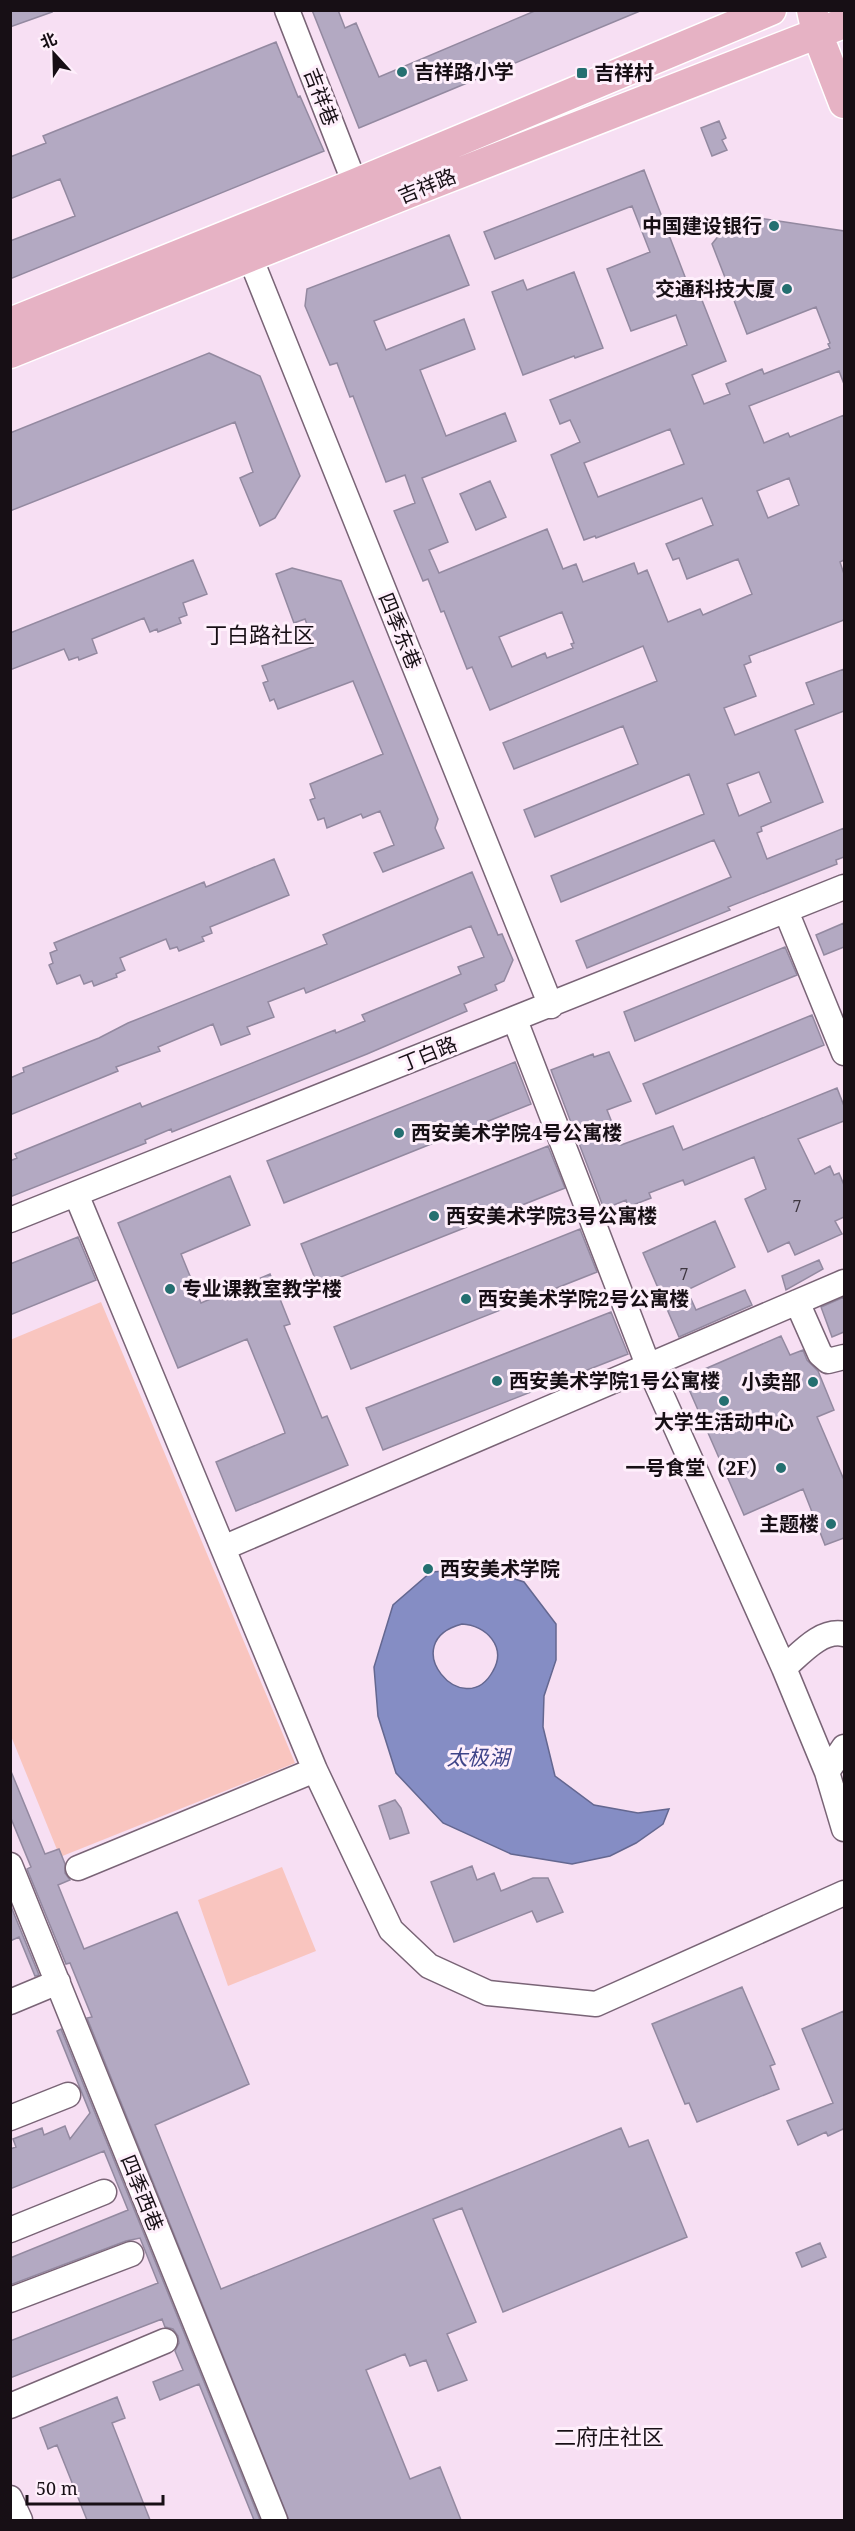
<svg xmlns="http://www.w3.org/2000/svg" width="855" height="2531" viewBox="0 0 855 2531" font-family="'Noto Serif','Noto Sans SC',serif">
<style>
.green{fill:#f9c5bf}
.water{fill:#858dc4;stroke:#646790;stroke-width:1.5;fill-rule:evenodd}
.building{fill:#b3a9c2;stroke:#9389a0;stroke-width:1.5;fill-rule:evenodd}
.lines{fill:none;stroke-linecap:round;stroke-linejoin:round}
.minor-casing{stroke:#796476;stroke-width:27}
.major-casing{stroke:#fff;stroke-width:33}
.minor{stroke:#fff;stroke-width:24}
.major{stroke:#e6b2c4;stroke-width:30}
.poi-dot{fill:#246f70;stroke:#feeffb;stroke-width:2}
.labels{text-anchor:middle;stroke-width:6;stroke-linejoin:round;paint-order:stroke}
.number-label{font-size:16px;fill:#3e3640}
.poi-label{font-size:20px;font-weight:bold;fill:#170f15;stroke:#feeffb;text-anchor:start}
.street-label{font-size:20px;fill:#170f15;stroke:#feeffb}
.water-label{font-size:21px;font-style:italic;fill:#3f4489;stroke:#feeffb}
.quarter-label{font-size:22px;fill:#170f15;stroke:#feeffb}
</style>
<rect width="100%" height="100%" fill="#f7dff3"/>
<path class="green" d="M101,1302L295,1763L60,1857L11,1736L10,1340Z
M282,1867L316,1951L228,1986L198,1900Z"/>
<path class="water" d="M461,1570L493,1572L524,1582L556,1624V1660L544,1696L543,1727L555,1776L594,1805L638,1813L669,1809L663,1824L636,1843L610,1856L572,1864L511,1854L443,1823L396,1773L378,1716L374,1667L393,1605L431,1572ZM462,1624C486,1625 507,1647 493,1671C464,1724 394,1642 462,1624Z"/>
<path class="building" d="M10,10H51L52,12L10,27Z
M312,10H338L345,28L356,23L379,77L537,10L640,11L359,128Z
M276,42L298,97L300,96L324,151L10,279V241L75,216L60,179L10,199V157L46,143L43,136Z
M719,121L726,138L722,140L727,150L712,156L701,128Z
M644,170L687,282L694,280L726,361L692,375L704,404L730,394L726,384L762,369L764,374L830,348L828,344L830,343L816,307L747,334L712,244L727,225L746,216L844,231V384L839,371L749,406L764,443L788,433L790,437L844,415V560L840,562L844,574V620L749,656L751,662L744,665L756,696L724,708L735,735L814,704L806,683L844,669V711L795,730L823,802L761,827L762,831L757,833L767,859L844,828V857L836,860L837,864L728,907L730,910L587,968L576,941L731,877L714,840L561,902L551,876L704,814L689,774L535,837L524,810L638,764L623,726L514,769L503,743L657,681L643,646L490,710L472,667L467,669L444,611L441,612L428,579L423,581L394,511L415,503L405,475L386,482L353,396L350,397L337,363L330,365L305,306L307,289L449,235L469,285L374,321L386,350L464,319L475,349L420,370L446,436L505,413L516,441L422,478L448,542L429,550L439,573L547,529L563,569L576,564L583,582L634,563L638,574L647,570L668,622L700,609L703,615L752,594L738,559L687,579L679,558L673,560L666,544L713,525L702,498L596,538L595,536L584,540L551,455L580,442L570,420L560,424L550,400L687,345L676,315L631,331L607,269L650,252L632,206L495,259L484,232ZM670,429L684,464L598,497L584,463ZM789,478L799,505L768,518L757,491ZM562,612L574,643L571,644L573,648L547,658L545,653L512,667L499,637ZM759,772L771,802L739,816L727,784Z
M574,272L603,348L575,358L574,356L523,375L492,292L523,280L527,290Z
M209,353L260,376L300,476L275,518L260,526L240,478L253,472L235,422L10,511V433Z
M490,481L506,517L476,530L460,494Z
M193,560L207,594L183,603L187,615L179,618L181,623L158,632L157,629L150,632L144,618L92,639L97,653L79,660L78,657L69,660L64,649L10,670V633Z
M292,568L341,581L438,819L435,828L444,848L383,872L374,853L394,845L380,811L363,818L361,814L327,828L324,818L318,820L310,800L315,798L310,784L383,754L353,681L278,709L274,699L270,701L263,683L268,681L262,666L315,646L305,619L294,623L276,574Z
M274,859L289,895L210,927L212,933L202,937L204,941L179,951L177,947L170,949L166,939L120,958L125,970L116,974L117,977L94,986L92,981L84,984L80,975L57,984L49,965L53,963L50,953L57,950L54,943L204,882L206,887Z
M472,872L498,935L502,934L513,960L504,981L495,985L497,990L464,1004L467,1011L367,1054L172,1132L171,1129L145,1140L146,1143L10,1197V1161L17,1158L15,1154L140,1103L142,1107L335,1030L336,1033L365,1021L362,1015L461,974L458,967L484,957L471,926L306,993L304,988L268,1002L274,1017L247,1027L250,1034L221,1045L213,1024L158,1047L160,1051L116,1067L118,1071L10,1115V1078L24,1072L23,1068L99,1038L128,1023L327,944L323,935Z
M844,923V947L824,955L816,935Z
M785,947L797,975L635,1041L624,1012Z
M812,1015L824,1045L656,1114L643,1084Z
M609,1052L631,1101L607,1110L621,1145L673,1126L683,1150L837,1088L844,1106V1121L798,1139L815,1174L830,1166L834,1175L839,1173L844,1185V1217L835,1221L842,1234L795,1255L789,1242L768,1252L745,1199L766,1189L754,1157L685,1185L683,1180L649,1193L651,1198L628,1207L626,1200L604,1209L551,1070L593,1054L594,1057Z
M515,1062L531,1104L284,1203L267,1161Z
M548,1146L565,1188L318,1286L301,1244Z
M230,1176L250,1225L181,1254L201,1303L270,1274L290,1324L284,1326L322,1418L327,1416L348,1465L236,1511L216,1462L285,1433L283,1427L247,1339L178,1368L118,1223Z
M715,1221L735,1267L687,1290L696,1310L745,1290L752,1305L679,1337L643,1253Z
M580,1229L597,1272L351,1369L334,1327Z
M78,1237L96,1280L10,1315V1264Z
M819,1260L823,1269L786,1290L782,1276Z
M844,1297V1332L832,1337L821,1307Z
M611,1312L628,1354L383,1450L366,1408Z
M781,1336L790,1355L803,1350L807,1360L818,1371L834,1410L817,1417L844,1480V1538L825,1545L803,1489L744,1515L684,1378Z
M10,1769L45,1854L59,1849L65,1864V1873L70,1880L58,1885L84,1949L177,1912L249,2084L155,2125L221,2289L621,2128L629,2147L648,2140L687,2237L503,2312L462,2208L433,2219L476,2322L447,2334L467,2380L438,2391L426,2360L410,2366L405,2354L366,2370L410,2479L440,2467L461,2520H289L87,2018L92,2017L70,1963L66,1964L27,1869L31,1867L10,1816Z
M395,1800L401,1808L409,1833L390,1839L379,1806Z
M472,1866L477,1880L494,1873L501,1891L533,1878H548L563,1912L537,1922L532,1911L454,1942L431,1882Z
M10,1904L39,1975L35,1976L19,1937L10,1941Z
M742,1987L775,2064L770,2066L779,2089L697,2122L689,2103L685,2104L652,2024Z
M844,2011V2131L843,2129L828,2136L826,2132L798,2145L787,2121L833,2103L802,2029Z
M61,2029L260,2520H254L199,2384L160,2400L153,2382L183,2370L175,2351L179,2343L178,2336L173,2329L165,2327L162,2319L10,2378V2341L158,2283L140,2238L126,2241L10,2285V2258L128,2210L104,2151L10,2189V2149L16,2147L13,2139L42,2128L44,2135L65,2126L70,2139L90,2113L57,2031Z
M820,2243L826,2257L802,2267L796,2253Z
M117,2397L125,2418L112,2423L150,2520H87L57,2445L48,2449L40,2428Z"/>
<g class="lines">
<g class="minor-casing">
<path id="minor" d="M287,10L355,184
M250,257L551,1006
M786,911L844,1053
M515,1020L648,1365L784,1668L827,1772L844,1829
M76,1194L315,1770L391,1930L429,1966L488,1993L596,2004L844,1893
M10,1220L844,887
M797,1302L820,1354L828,1361L844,1357
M223,1548L844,1282
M784,1668C801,1653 821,1629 844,1634
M827,1772L844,1747
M10,1865L275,2520
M78,1868L315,1770
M10,2002L58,1982
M10,2118L68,2095
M10,2230L104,2192
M10,2300L131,2254
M10,2406L165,2341
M10,2498L20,2520"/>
</g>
<g class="major-casing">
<path id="major" d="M812,10L817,33L844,103
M10,323L355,184L771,10
M10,353L413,191L844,23"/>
</g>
<use href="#minor" class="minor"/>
<use href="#major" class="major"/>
</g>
<g class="poi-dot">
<circle cx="402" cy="72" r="6"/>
<rect x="576" y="67" width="12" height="12" rx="3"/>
<circle cx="774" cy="226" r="6"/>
<circle cx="787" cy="289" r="6"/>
<circle cx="399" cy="1133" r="6"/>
<circle cx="434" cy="1216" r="6"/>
<circle cx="170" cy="1289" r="6"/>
<circle cx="466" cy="1299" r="6"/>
<circle cx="497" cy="1381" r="6"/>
<circle cx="813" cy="1382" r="6"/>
<circle cx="724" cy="1401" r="6"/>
<circle cx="781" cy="1468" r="6"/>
<circle cx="831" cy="1524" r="6"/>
<circle cx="428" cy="1569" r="6"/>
</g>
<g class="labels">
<g class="number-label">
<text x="797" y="1212">7</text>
<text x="684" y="1280">7</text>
</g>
<g class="poi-label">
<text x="414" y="79">吉祥路小学</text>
<text x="594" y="80">吉祥村</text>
<text x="762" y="233" text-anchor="end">中国建设银行</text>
<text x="775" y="296" text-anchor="end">交通科技大厦</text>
<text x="411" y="1140">西安美术学院4号公寓楼</text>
<text x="446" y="1223">西安美术学院3号公寓楼</text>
<text x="182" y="1296">专业课教室教学楼</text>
<text x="478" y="1306">西安美术学院2号公寓楼</text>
<text x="509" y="1388">西安美术学院1号公寓楼</text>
<text x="801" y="1389" text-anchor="end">小卖部</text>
<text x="724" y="1429" text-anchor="middle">大学生活动中心</text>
<text x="769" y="1475" text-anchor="end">一号食堂（2F）</text>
<text x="819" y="1531" text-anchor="end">主题楼</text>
<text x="440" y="1576">西安美术学院</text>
</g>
<g class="street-label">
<text transform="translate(321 97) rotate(69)" y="7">吉祥巷</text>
<text transform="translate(427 186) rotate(-22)" y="7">吉祥路</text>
<text transform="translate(400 631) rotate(68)" y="7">四季东巷</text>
<text transform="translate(428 1054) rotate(-22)" y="7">丁白路</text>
<text transform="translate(142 2193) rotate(68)" y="7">四季西巷</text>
</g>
<g class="water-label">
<text x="478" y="1765">太极湖</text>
</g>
<g class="quarter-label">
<text x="260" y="643">丁白路社区</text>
<text x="609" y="2445">二府庄社区</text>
</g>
</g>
<rect width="855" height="2531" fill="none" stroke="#170f15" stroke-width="24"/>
<g transform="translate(54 54) rotate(338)" stroke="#feeffb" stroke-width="4.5" paint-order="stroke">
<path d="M0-4.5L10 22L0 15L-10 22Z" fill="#170f15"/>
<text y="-9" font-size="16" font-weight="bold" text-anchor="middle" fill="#170f15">北</text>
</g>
<path d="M27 2495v9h136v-9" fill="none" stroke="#170f15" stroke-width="3"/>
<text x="36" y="2495" font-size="18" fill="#170f15" stroke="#feeffb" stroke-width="4.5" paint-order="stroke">50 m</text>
</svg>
